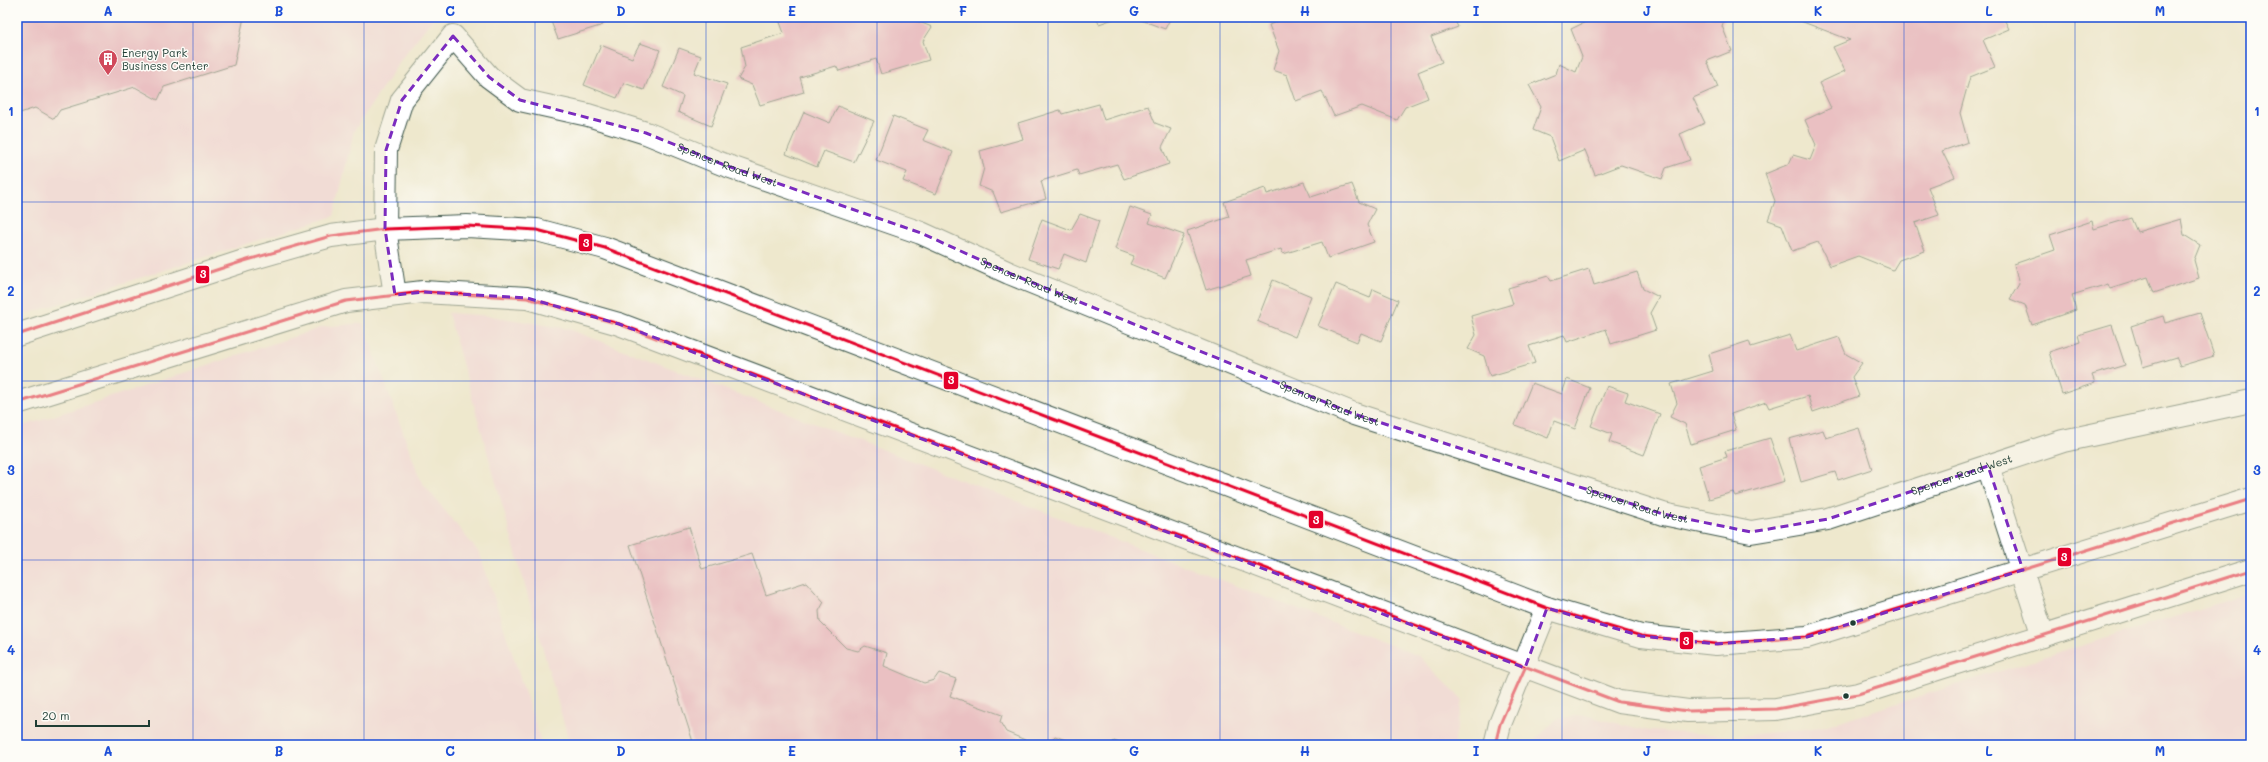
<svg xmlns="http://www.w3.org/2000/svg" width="2268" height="762" viewBox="0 0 2268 762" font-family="Mali,sans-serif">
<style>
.built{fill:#f4cfde}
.building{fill:#e491b4}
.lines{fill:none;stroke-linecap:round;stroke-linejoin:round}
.street-casing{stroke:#3e574b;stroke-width:24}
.secondary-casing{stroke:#3e574b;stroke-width:24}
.street{stroke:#fff;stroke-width:22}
.secondary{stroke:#fff;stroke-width:22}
.bus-1-casing{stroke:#fdfcf7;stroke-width:6}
.bus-1{stroke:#e4002b;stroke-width:3}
.marked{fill:none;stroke:#7b2cbf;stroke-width:3;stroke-dasharray:8 5;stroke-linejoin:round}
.grid{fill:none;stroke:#1d4ed8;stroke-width:1;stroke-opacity:0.55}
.bus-dot{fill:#1f3d34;stroke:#fdfcf7;stroke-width:1.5}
.labels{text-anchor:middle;stroke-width:3;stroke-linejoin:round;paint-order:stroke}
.poi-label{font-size:11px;fill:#1f3d34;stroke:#fdfcf7;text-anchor:start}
.street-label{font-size:11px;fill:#1f3d34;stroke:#fdfcf7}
.line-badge{stroke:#fdfcf7;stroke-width:1.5}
.badge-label{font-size:11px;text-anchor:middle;font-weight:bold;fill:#fff}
.neatline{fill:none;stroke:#1d4ed8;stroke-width:1.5}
.grid-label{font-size:13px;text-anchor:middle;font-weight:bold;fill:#1d4ed8}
</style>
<rect width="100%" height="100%" fill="#fdfcf7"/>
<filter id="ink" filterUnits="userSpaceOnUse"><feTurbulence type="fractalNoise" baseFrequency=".025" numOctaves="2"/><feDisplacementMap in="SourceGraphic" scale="8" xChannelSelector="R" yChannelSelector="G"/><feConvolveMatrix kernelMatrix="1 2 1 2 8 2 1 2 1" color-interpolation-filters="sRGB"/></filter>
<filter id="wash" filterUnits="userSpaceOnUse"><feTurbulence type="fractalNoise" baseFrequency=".012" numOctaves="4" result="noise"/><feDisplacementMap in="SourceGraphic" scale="16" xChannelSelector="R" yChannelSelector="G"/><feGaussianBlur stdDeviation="0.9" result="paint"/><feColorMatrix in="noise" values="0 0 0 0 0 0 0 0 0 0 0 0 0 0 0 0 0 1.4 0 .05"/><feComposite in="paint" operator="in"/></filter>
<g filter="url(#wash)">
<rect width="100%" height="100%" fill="#eee8cd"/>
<path class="built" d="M17,17H434L402,58L354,131L334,216L17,317Z
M448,313L491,316L569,329L1419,656L1463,700L1454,745H570Z
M363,323L421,481L480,554L542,745H17V428L323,327Z
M2251,593V745H1530L1557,719L1583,715L1649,731L1739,736L1821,727Z"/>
<g id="blocks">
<path class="building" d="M17,17H244L234,65L164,87L158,100L135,87L60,110L54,119L35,108L17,114Z
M547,17H601L603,25L558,39L550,19Z
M778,17H913L914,20L932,27L923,41L929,60L881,74L876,59L839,71L836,66L800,77L804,92L760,105L752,85L738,79L745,67L741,47L784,33Z
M1096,17H1119L1099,24Z
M1133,17H1174L1170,19L1165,29Z
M1288,17H1453L1458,27L1431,37L1442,62L1418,72L1428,98L1405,107L1397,120L1362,106L1334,116L1322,91L1296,101L1287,75L1273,70L1279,51L1269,25Z
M1596,17H1725L1722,26L1732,51L1707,61L1718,87L1693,98L1705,123L1680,134L1690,160L1666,168L1662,179L1621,165L1595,175L1585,150L1559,161L1550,137L1533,130L1541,107L1529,85L1556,74L1559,64L1576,72L1582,57L1571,29Z
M1790,17H2003L2009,29L1983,40L1995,67L1970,77L1960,113L1968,142L1942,151L1955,177L1928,187L1939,215L1915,223L1925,251L1899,260L1893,270L1858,256L1830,266L1818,242L1792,251L1782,225L1768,220L1775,201L1765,174L1789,164L1793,155L1810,160L1816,145L1805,120L1831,108L1819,83L1845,71L1833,47L1850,40Z
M640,43L660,50L644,90L624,83L617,98L584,85L601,45L632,58Z
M679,48L701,56L694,73L727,84L711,126L678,112L683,96L663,87Z
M1099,104L1104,120L1148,106L1155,123L1171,129L1162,147L1169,164L1124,179L1117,164L1079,175L1077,170L1041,181L1046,199L1001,212L993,192L979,186L984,168L980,151L1023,139L1018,123L1060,110L1062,114Z
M838,106L874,121L854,162L824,151L817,167L786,154L804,112L830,123Z
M893,116L928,130L923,140L953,152L936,194L903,181L907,172L876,160Z
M1304,182L1311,197L1352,184L1359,202L1375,209L1367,225L1374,242L1328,258L1322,242L1283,254L1281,249L1246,260L1251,276L1206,290L1187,231L1229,217L1224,202L1265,188L1267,194Z
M1130,207L1152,215L1149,223L1184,235L1165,278L1130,264L1134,256L1115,249Z
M1080,214L1099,221L1086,263L1064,254L1058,269L1028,259L1042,219L1071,230Z
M2131,218L2137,232L2181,219L2184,235L2200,245L2194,260L2199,278L2154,293L2148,277L2110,289L2108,284L2072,295L2076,310L2032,325L2025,305L2010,299L2019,284L2014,264L2055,250L2050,235L2092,221L2094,229Z
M1589,269L1594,285L1637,272L1643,289L1659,297L1650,313L1656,330L1611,344L1606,329L1567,342L1564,335L1529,346L1535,363L1490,376L1484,356L1468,349L1476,335L1471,316L1513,304L1508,288L1548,276L1551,281Z
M1273,280L1311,296L1295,337L1257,321Z
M1336,284L1370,298L1373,289L1398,300L1381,341L1361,333L1357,342L1318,326Z
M2200,313L2214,356L2180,366L2176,357L2143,367L2131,326L2163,316L2165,323Z
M2112,325L2125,365L2092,375L2095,383L2062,394L2049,352L2080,342L2078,335Z
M1790,335L1796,351L1839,337L1846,354L1862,363L1852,377L1859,396L1813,412L1808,396L1769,408L1766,402L1731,414L1736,430L1691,444L1685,424L1670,417L1677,403L1671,384L1713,371L1709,354L1749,341L1751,347Z
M1567,379L1590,388L1575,429L1554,421L1548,438L1515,425L1532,383L1562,394Z
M1607,386L1628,393L1625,401L1660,414L1644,455L1609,442L1612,434L1591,426Z
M1859,428L1872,469L1838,480L1835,472L1801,482L1789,439L1823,430L1826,438Z
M1770,438L1785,481L1735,496L1733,492L1709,499L1699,466L1727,457L1725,451Z
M689,527L702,569L752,554L766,595L806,582L824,602L819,611L820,622L846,648L858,651L865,646L887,653L884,666L924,683L934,680L939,673L956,679L950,696L1002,715L1000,722L1006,732L1037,745H694L630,545Z
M1055,736L1078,745H1046Z
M1114,741L1125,745H1111Z"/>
</g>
</g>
<g filter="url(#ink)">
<use href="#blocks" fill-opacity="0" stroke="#3e574b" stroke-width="1"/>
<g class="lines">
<g class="street-casing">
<g id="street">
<path id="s1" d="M395,295L385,229L386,150L402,100L453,36L489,77L520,100L588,115L646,133L722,164L921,233L1009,273L1354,414L1663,514L1751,532L1828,519L2063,441L2251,401"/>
<path d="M1988,466L2043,636"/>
<path d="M1495,745L1500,724L1547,608"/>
</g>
</g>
<g class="secondary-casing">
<path id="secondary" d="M17,335L244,261L331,236L385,229L467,226L537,230L605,248L1547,608L1641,636L1716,644L1807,637L2251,499
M17,403L346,301L423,292L527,298L619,324L1619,702L1688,711L1776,709L1858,694L2251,570"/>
</g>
<use href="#street" class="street"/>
<use href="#secondary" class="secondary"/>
<g class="bus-1-casing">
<path id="bus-1" d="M17,335L244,261L331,236L385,229L467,226L537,230L605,248L1547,608L1641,636L1716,644L1807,637L2251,499
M17,403L346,301L423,292L527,298L619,324L1619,702L1688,711L1776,709L1858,694L2251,570
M1495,745L1500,724L1525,668"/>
</g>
<use href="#bus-1" class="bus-1"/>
</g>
</g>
<path d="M0 0H2268V762H0ZM453,36L489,77L520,100L646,133L722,164L921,233L1009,273L1354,414L1663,514L1751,532L1828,519L1988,466L2023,570L1807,637L1716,644L1641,636L1547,608L1525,668L619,324L527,298L423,292L395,295L385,229L386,150L402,100Z" fill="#eee8cd" fill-opacity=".55" fill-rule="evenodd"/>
<path class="marked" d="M453,36L489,77L520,100L646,133L722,164L921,233L1009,273L1354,414L1663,514L1751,532L1828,519L1988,466L2023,570L1807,637L1716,644L1641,636L1547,608L1525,668L619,324L527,298L423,292L395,295L385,229L386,150L402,100Z"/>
<path class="grid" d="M193,17V745M364,17V745M535,17V745M706,17V745M877,17V745M1048,17V745M1220,17V745M1391,17V745M1562,17V745M1733,17V745M1904,17V745M2075,17V745M17,202H2251M17,381H2251M17,560H2251"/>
<defs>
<g id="building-pin" transform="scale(1)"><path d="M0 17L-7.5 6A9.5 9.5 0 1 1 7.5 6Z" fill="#d1495b" stroke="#fdfcf7"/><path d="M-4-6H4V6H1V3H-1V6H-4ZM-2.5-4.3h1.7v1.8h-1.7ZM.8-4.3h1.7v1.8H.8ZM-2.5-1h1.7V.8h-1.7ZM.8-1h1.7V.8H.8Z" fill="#fff"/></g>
</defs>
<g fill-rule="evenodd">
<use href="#building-pin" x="108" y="59"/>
</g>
<g class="bus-dot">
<circle cx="1853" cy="623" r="3.5"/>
<circle cx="1846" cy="696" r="3.5"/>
</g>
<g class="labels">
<g class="poi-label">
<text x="122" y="57">Energy Park<tspan x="122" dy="13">Business Center</tspan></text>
</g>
<g class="street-label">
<text dy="4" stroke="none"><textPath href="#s1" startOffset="591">Spencer Road West</textPath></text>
<text dy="4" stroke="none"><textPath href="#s1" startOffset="915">Spencer Road West</textPath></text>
<text dy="4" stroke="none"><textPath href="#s1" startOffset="1239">Spencer Road West</textPath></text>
<text dy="4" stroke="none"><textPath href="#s1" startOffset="1899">Spencer Road West</textPath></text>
<text dy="4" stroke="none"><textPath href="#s1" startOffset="1563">Spencer Road West</textPath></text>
</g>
</g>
<g class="line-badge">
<rect x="578" y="233" width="15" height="19" rx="4" fill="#e4002b"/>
<rect x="195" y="265" width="15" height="19" rx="4" fill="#e4002b"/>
<rect x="943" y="371" width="16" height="19" rx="4" fill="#e4002b"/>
<rect x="1308" y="510" width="16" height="19" rx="4" fill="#e4002b"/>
<rect x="2057" y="547" width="15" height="20" rx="4" fill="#e4002b"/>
<rect x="1679" y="631" width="15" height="19" rx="4" fill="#e4002b"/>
</g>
<g class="badge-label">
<text x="586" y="247">3</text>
<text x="203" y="278">3</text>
<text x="951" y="384">3</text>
<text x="1316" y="524">3</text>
<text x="2064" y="561">3</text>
<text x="1686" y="645">3</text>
</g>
<rect width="2268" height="762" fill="none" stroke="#fdfcf7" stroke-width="44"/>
<path d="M36 720v6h113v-6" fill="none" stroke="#1f3d34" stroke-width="2"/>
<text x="42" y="720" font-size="12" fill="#1f3d34" stroke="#fdfcf7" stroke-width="3" paint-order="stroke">20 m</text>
<rect x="22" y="22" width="2224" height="718" class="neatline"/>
<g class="grid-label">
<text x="108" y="16">A</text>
<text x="279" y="16">B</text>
<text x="450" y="16">C</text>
<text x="621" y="16">D</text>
<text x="792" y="16">E</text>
<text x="963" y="16">F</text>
<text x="1134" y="16">G</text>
<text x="1305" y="16">H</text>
<text x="1476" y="16">I</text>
<text x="1647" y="16">J</text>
<text x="1818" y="16">K</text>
<text x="1989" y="16">L</text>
<text x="2160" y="16">M</text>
<text x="11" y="116">1</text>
<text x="2257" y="116">1</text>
<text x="11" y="296">2</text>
<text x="2257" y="296">2</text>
<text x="11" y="475">3</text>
<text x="2257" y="475">3</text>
<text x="11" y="655">4</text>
<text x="2257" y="655">4</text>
<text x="108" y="756">A</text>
<text x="279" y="756">B</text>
<text x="450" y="756">C</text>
<text x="621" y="756">D</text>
<text x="792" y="756">E</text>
<text x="963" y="756">F</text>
<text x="1134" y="756">G</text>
<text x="1305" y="756">H</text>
<text x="1476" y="756">I</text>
<text x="1647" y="756">J</text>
<text x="1818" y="756">K</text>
<text x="1989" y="756">L</text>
<text x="2160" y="756">M</text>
</g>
</svg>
